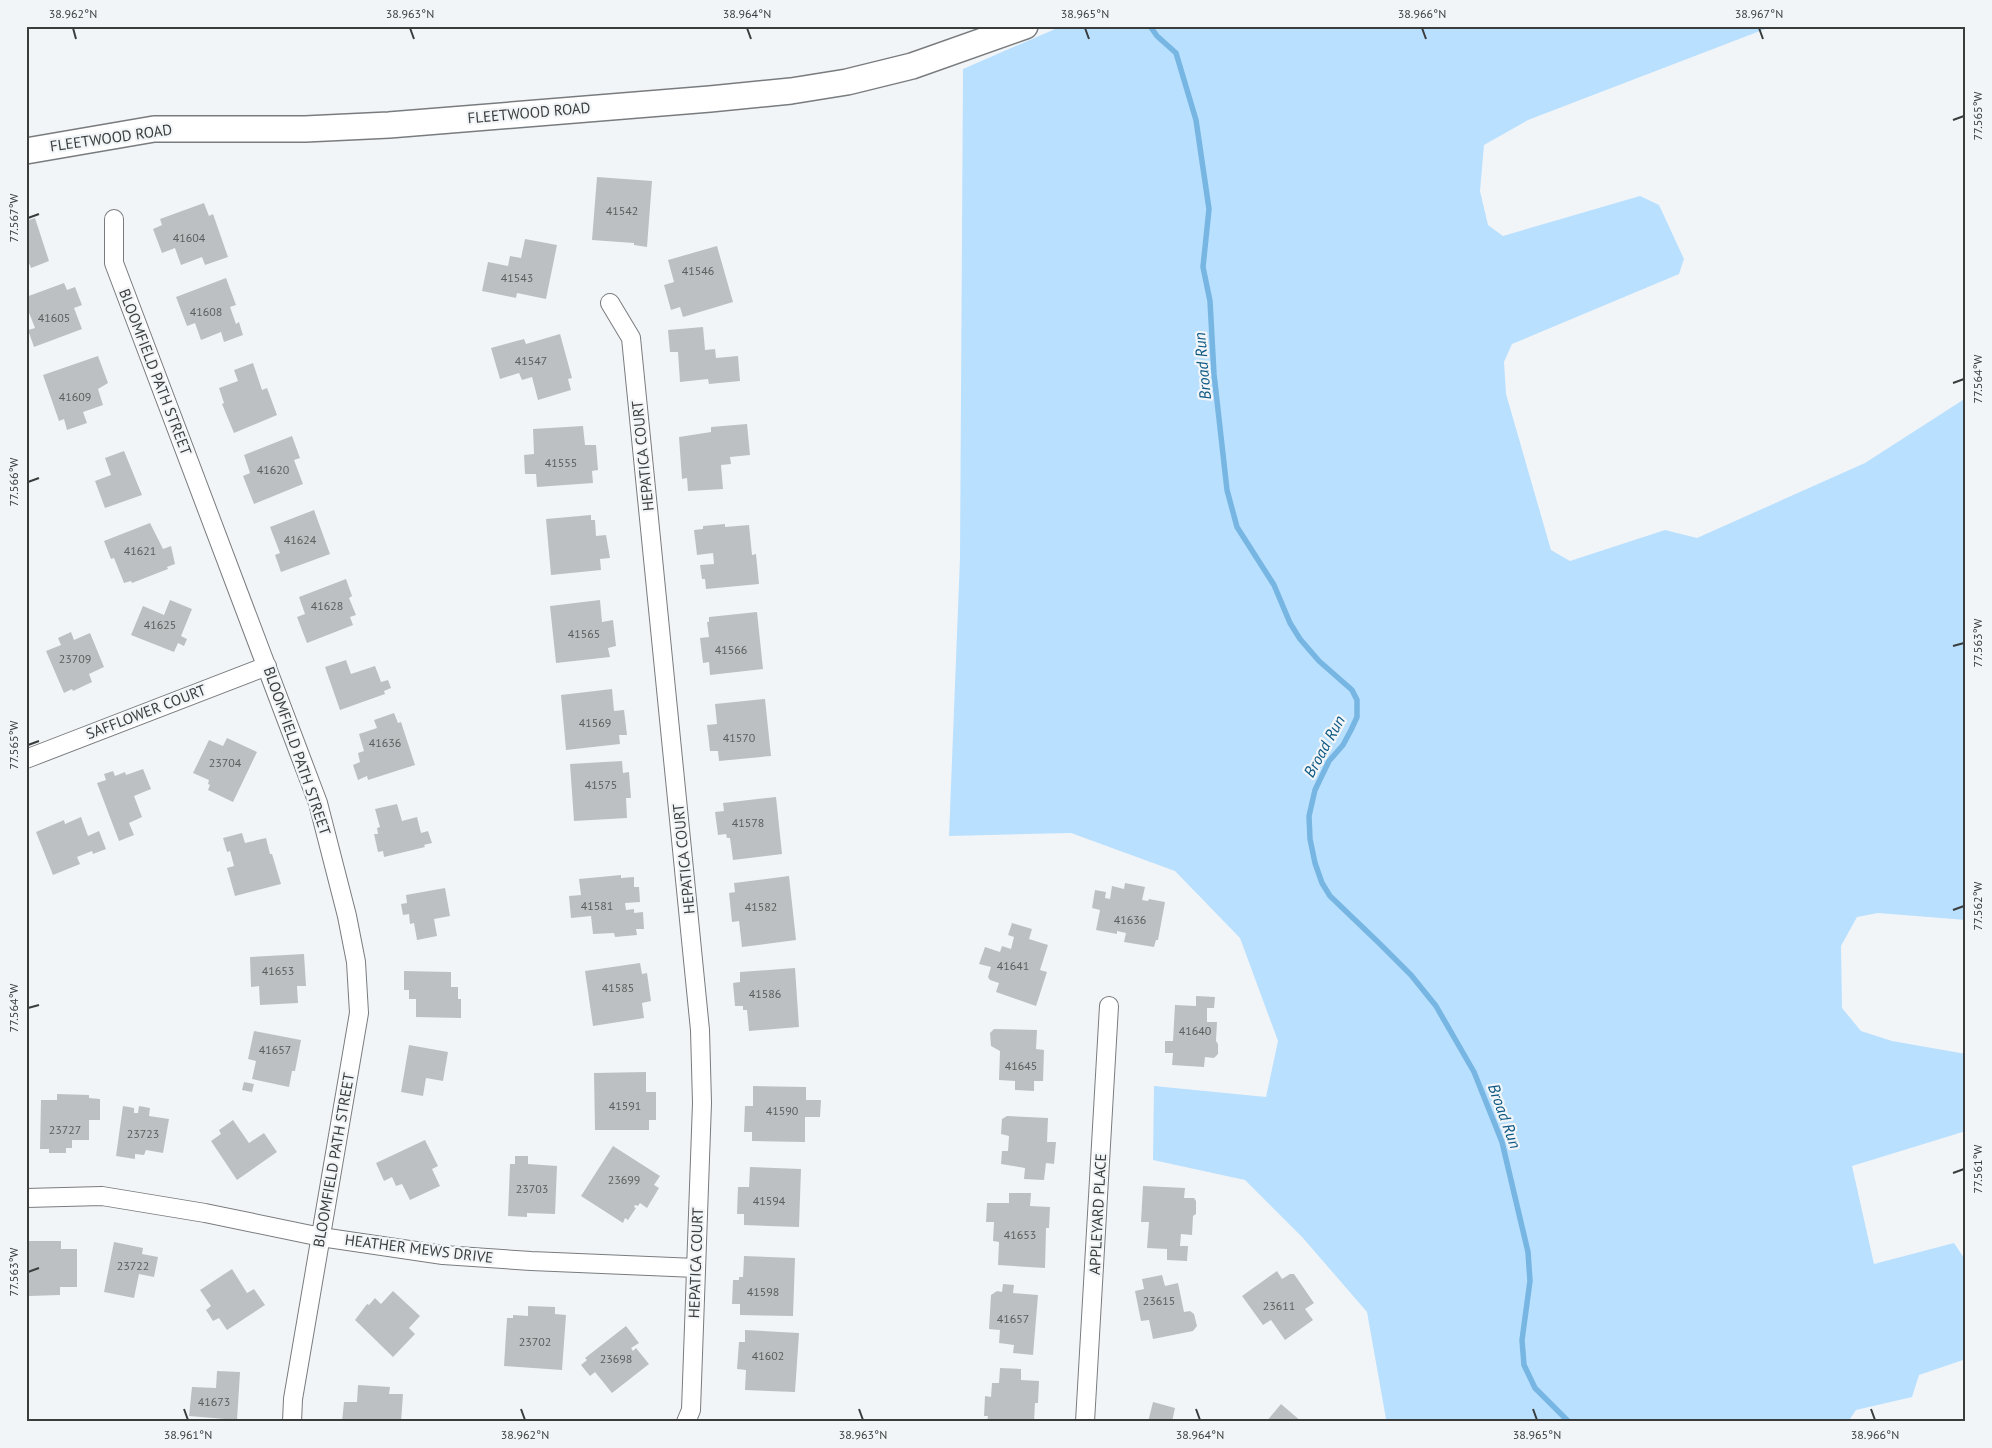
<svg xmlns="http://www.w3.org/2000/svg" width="1992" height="1448" viewBox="0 0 1992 1448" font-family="'PT Sans',sans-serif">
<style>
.green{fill:#b9e0fe}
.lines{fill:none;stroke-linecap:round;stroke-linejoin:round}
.stream{stroke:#77b6e3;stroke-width:5.5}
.building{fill:#bdc0c2}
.minor-casing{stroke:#797c7e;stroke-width:20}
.secondary-casing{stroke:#797c7e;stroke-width:28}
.minor{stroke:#fff;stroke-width:18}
.secondary{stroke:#fff;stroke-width:25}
.ticks{fill:none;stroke:#3b3d3d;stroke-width:2}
.labels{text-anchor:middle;stroke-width:4.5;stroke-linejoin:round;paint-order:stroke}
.number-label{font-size:12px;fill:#5c5e5e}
.street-label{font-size:15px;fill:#3b3d3d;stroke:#f2f5f8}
.water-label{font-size:16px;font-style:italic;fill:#0c5883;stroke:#f2f5f8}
.neatline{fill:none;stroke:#3b3d3d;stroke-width:2}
.ticks-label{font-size:12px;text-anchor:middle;fill:#3b3d3d}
</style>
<rect width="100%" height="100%" fill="#f2f5f8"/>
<path class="green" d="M1062,26H1773L1528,120L1484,145L1480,191L1488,225L1503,236L1640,196L1659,205L1684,259L1679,274L1512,344L1504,362L1506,394L1551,550L1570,561L1665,530L1697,538L1865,463L1966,398V920L1878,913L1857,917L1841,946L1842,1008L1861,1031L1892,1041L1966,1054V1131L1852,1166L1874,1264L1954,1243L1966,1261V1359L1919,1375L1912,1397L1856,1410L1848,1422H1385L1386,1419L1367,1312L1303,1238L1245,1180L1153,1160L1154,1086L1266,1097L1278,1041L1240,938L1175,871L1071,833L949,836L960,558L963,69Z"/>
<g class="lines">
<path class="stream" d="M1150,26L1157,36L1176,53L1196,120L1209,209L1203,267L1210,301L1214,374L1227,490L1237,527L1274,585L1290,623L1300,639L1319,661L1352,690L1357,700V717L1351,730L1343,745L1329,761L1315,790L1309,816L1310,839L1315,863L1322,883L1330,896L1379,943L1411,975L1436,1006L1474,1072L1502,1142L1528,1252L1530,1281L1522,1340L1524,1365L1535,1388L1569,1422"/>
</g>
<path class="building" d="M597,177L652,181L647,247L634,245V243L592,240Z
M204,203L209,216L213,214L228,257L205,265L202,257L181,265L175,248L162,253L153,229L162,225L160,219Z
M35,218L49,261L31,268L26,256V221Z
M525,239L557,245L546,299L517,293L516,298L482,291L488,262L508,266L510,256L521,258Z
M717,246L733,302L683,317L680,307L671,310L664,285L674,282L668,260Z
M226,278L236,305L230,307L236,324L239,322L243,335L224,342L221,332L201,340L195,323L187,326L176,297Z
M64,283L67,290L75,287L82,305L74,308L82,329L34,347L28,330L35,328L26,305V297Z
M703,327L705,350L715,349L716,358L738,356L740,381L709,384L708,379L680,382L678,352H670L668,330Z
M560,334L572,378L568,379L571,390L538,400L532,377L522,380L519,373L500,379L491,348L524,339L526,344Z
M98,356L108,383L98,389L103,405L83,412L87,423L67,430L64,419L59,421L43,375Z
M253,363L262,390L267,388L277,415L234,433L222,404L224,403L219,388L238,381L234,370Z
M747,424L750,455L730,457L731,464L721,465L723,489L688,491L687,478L682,479L679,437L711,432V427Z
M583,426L585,445H596L598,470L592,471L593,483L537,487L536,474H525L524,455L534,454L533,429Z
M292,436L300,458L294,460L303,484L254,504L243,476L250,473L244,455Z
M124,451L142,495L105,508L95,481L111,475L105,458Z
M314,510L330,554L281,572L275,555L280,553L270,527Z
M591,515V520H595L596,536L606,535L610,558L600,559L601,570L551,575L546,519Z
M150,523L163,549L171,546L175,564L167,567L168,569L132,583L131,581L124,583L114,558L111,559L104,541Z
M725,524V527L749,525L752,555L756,554L759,584L706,589L705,579H702L700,565L714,564L713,553L697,555L694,530L703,529V526Z
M346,579L352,596L349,598L356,615L350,617L353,625L307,643L297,617L305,614L299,597Z
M170,600L192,609L181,636L187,639L184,646L178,643L174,652L131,635L143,606L164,615Z
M600,600L602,622L613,620L616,646L608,648L610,657L556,663L550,606Z
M757,612L763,669L710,675L709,662L703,663L700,638L709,637L707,622H709V617Z
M71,632L74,640L90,633L104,667L89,674L92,682L73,691L72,689L64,693L46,651L61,645L58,638Z
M346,660L351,674L375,666L381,682L388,680L391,688L384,691L385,694L340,710L325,667Z
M612,689L614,711L624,710L627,735H619L620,744L566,750L561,695Z
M765,699L771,756L719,761L718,751H710L707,725L717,724L715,704Z
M394,713L398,723L401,722L415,765L368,780L367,776L358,780L353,765L360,762L358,753L364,751L359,734L377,728L374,720Z
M227,738L257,752L233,802L208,790L210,785L208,784L209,780L193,773L209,740L223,746Z
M622,761L623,773L629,772L631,798H626L627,818L574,821L570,764Z
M143,769L151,789L134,796L142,817L129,823L134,835L119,841L97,783L106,780L104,774L113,771L115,776L125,772L126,775Z
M776,797L782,854L733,860L730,838H727L726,834L718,835L715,812L724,811L723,803Z
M397,804L402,821L417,817L421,833L428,831L432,843L424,845L425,847L384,857L383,851L378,852L374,834H378L377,828L380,827L375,809Z
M81,817L88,836L99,831L106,849L93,854L92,851L77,857L80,864L53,875L36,832L64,820L65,824Z
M242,833L245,843L266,838L270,854H272L281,884L235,896L227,868L234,866L230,851L227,852L223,838Z
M621,875V878L634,877V887H639L640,902L625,903L626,910L634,909V913L643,912L644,929H636L637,935L615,937L614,933L593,934L591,916L571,918L569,896L581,895L579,879Z
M789,876L796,940L742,947L739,921L732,922L729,893L735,892L734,883Z
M1125,883L1145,887L1142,900L1148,901L1149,899L1165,902L1158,940H1156L1154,947L1124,942L1126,933L1117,931V934L1096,930L1100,910L1092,908L1095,890L1106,892L1105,898L1110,899L1112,886L1124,889Z
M445,888L450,916L434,919L437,936L417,940L414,923L410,924L409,914L403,915L401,904L407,903L406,895Z
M1012,923L1032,929L1029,939L1048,945L1040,970L1047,972L1036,1006L996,992L999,983L990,980L988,977L991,967L979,964L985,947L1000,952L1002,946L1011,949L1014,937L1008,935Z
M304,954L306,986H297L298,1003L260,1005L259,986L251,987L250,957Z
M640,963L642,974L647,973L651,1001L642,1003L644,1018L593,1026L585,971Z
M795,968L799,1027L749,1031L747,1010H743V1006H735L733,983L740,982V972Z
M404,971L451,972V987H458V999H461V1018L416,1017V999H409V990H404Z
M1196,996L1215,997L1214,1008H1207V1022H1217L1216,1041L1218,1044V1054L1214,1058L1205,1057L1204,1067L1172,1065L1173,1053H1165V1041H1173L1175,1005L1196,1006Z
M994,1029L1037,1030L1036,1049L1044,1050L1043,1081H1034V1091L1015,1090V1081L999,1080L1000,1051L991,1046L990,1033Z
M254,1031L301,1040L295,1071H292L289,1087L252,1079L256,1061L248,1059Z
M409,1045L448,1052L443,1081L426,1078L423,1096L401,1092Z
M646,1072V1092H656V1120H649V1130H595L594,1073Z
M244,1082L254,1084L252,1092L242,1090Z
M753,1086L806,1087V1100H821L820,1117H805V1142L752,1141V1132H744L745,1106H753Z
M57,1094L89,1095V1098L100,1099V1120H89V1140H72V1148H66V1153H49V1149H40L41,1100H57Z
M123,1106L134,1108V1113H138L139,1106L150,1108L149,1116L169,1119L163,1153L146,1150L144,1155L135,1154V1159L116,1156Z
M1007,1116L1048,1118L1047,1142H1056L1054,1164L1046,1163L1044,1180L1024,1179L1025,1168L1001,1164L1002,1151H1008L1009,1136L1001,1134L1002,1119Z
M233,1120L249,1143L264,1133L277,1152L237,1180L211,1141L221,1134L219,1130Z
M425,1140L438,1166L432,1169L440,1186L410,1200L402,1184L396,1186L392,1177L384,1181L376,1163Z
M613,1146L660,1176L654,1185L659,1188L647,1208L640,1203L638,1206L635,1205L634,1207L636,1208L628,1220L625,1218L623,1223L581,1196Z
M515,1156H528V1164L557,1166L555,1214L527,1213V1217L508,1216L510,1164H515Z
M750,1167L801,1169L799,1227L744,1225V1214H737L738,1187H749Z
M1143,1186L1185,1188L1184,1198H1194L1196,1201V1214L1193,1216L1192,1235L1181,1234L1180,1246H1188L1187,1261L1167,1260V1249L1147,1248L1149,1222H1141Z
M1009,1193H1031L1030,1206L1050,1207L1049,1228H1046L1045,1268L998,1265L999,1242L993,1241L994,1222H986L987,1203H1009Z
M29,1241H61V1249H77V1287H60V1295L29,1296Z
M114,1242L143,1248L142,1254L158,1257L154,1277L139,1274L134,1298L104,1292Z
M744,1256L795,1258L793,1316L740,1315V1304H732L733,1280H739V1277H743Z
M232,1269L247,1293L254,1289L265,1305L227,1330L219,1318L213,1321L206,1310L211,1306L200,1290Z
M1277,1271L1282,1279L1290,1274H1294L1314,1303L1305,1309L1313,1320L1285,1340L1271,1320L1263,1325L1242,1296Z
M1162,1275L1165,1286L1178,1283L1184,1312L1190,1311L1194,1314L1197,1326L1193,1331L1153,1339L1149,1320L1141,1321L1135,1291L1144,1289L1142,1279Z
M1003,1284L1014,1285L1013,1293L1038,1295L1033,1355L1013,1353L1014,1345L999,1343L1000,1330L989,1329L991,1295L997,1291L1002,1292Z
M393,1291L420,1316L409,1328L415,1334L393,1357L355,1320L367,1304L369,1305L375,1298L381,1304Z
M528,1306L555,1307V1314L566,1315L562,1370L504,1366L507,1318H513V1315L528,1316Z
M626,1326L639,1343L631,1348L633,1351L636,1348L649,1364L612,1393L595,1372L590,1376L581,1365L587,1360L585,1358Z
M745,1330L799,1333L795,1392L745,1390L746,1370L737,1369L739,1342H745Z
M1000,1368L1021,1369V1380L1039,1381L1038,1403H1035L1034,1422H987L988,1416H984L985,1396L991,1397L992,1383H999Z
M217,1371L240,1372L237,1420L189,1416L192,1387L216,1388Z
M358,1385L390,1387L389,1394H403L401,1422H342L344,1402H357Z
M1153,1402L1175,1408L1172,1422H1148Z
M1281,1404L1302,1422H1266Z"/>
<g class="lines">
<g class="minor-casing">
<path id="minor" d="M114,219V263L318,803L347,916L356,962L359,1013L293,1399L292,1422
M610,303L631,338L700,1030L702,1103L691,1410L686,1422
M26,759L267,666
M26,1198L102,1196L205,1213L321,1237L443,1255L531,1261L696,1268
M1085,1422L1109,1006"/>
</g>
<g class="secondary-casing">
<path id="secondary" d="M26,151L154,129H305L389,125L710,99L791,91L847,82L912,66L1025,26"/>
</g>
<use href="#minor" class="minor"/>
<use href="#secondary" class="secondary"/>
</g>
<path class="ticks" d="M73,28L76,39M410,28L414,39M747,28L751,39M1085,28L1089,39M1422,28L1426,39M1759,28L1763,39M1953,120L1964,116M28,218L39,214M1953,383L1964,379M28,482L39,478M1953,646L1964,643M28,745L39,741M1953,910L1964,906M28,1008L39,1005M1953,1173L1964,1169M28,1272L39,1268M184,1409L188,1420M521,1409L525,1420M859,1409L863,1420M1196,1409L1200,1420M1533,1409L1537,1420M1871,1409L1875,1420"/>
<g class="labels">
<g class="number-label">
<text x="622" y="215">41542</text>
<text x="189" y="242">41604</text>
<text x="698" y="275">41546</text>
<text x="517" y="282">41543</text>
<text x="206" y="316">41608</text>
<text x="54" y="322">41605</text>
<text x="531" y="365">41547</text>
<text x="75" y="401">41609</text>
<text x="561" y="467">41555</text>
<text x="273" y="474">41620</text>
<text x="300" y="544">41624</text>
<text x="140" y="555">41621</text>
<text x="327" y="610">41628</text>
<text x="160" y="629">41625</text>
<text x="584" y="638">41565</text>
<text x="731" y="654">41566</text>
<text x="75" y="663">23709</text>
<text x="595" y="727">41569</text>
<text x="739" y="742">41570</text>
<text x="385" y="747">41636</text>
<text x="225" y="767">23704</text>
<text x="601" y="789">41575</text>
<text x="748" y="827">41578</text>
<text x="597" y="910">41581</text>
<text x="761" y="911">41582</text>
<text x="1130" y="924">41636</text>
<text x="1013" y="970">41641</text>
<text x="278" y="975">41653</text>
<text x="618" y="992">41585</text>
<text x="765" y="998">41586</text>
<text x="1195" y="1035">41640</text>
<text x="275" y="1054">41657</text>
<text x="1021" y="1070">41645</text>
<text x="625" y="1110">41591</text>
<text x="782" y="1115">41590</text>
<text x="65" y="1134">23727</text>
<text x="143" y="1138">23723</text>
<text x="624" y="1184">23699</text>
<text x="532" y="1193">23703</text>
<text x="769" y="1205">41594</text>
<text x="1020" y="1239">41653</text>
<text x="133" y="1270">23722</text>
<text x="763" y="1296">41598</text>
<text x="1159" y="1305">23615</text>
<text x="1279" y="1310">23611</text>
<text x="1013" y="1323">41657</text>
<text x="535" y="1346">23702</text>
<text x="768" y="1360">41602</text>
<text x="616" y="1363">23698</text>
<text x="214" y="1406">41673</text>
</g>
<g class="street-label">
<text transform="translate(529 113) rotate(-5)" y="5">FLEETWOOD ROAD</text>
<text transform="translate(111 138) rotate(-8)" y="5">FLEETWOOD ROAD</text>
<text transform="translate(155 372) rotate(69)" y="5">BLOOMFIELD PATH STREET</text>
<text transform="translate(643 456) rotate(-96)" y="5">HEPATICA COURT</text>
<text transform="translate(146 712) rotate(-21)" y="5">SAFFLOWER COURT</text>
<text transform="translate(297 751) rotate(71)" y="5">BLOOMFIELD PATH STREET</text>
<text transform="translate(684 859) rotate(-96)" y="5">HEPATICA COURT</text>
<text transform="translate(334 1160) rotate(-80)" y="5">BLOOMFIELD PATH STREET</text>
<text transform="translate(1098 1214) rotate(-87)" y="5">APPLEYARD PLACE</text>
<text transform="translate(419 1249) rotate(7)" y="5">HEATHER MEWS DRIVE</text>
<text transform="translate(696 1263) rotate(-88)" y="5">HEPATICA COURT</text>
</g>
<g class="water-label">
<text transform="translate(1202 366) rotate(-95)" y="6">Broad Run</text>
<text transform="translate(1324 746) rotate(-61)" y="6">Broad Run</text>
<text transform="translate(1505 1116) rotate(70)" y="6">Broad Run</text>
</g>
</g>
<rect width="1992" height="1448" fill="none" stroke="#f2f5f8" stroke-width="55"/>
<rect x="28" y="28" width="1936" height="1392" class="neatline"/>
<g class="ticks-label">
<text x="73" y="18">38.962°N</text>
<text x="410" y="18">38.963°N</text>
<text x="747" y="18">38.964°N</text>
<text x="1085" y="18">38.965°N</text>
<text x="1422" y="18">38.966°N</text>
<text x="1759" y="18">38.967°N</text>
<text transform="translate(1978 116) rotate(-90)" y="4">77.565°W</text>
<text transform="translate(14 218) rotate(-90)" y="4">77.567°W</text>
<text transform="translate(1978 379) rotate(-90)" y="4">77.564°W</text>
<text transform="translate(14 482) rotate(-90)" y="4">77.566°W</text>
<text transform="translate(1978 643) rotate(-90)" y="4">77.563°W</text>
<text transform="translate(14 745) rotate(-90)" y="4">77.565°W</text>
<text transform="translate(1978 906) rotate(-90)" y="4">77.562°W</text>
<text transform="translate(14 1008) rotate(-90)" y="4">77.564°W</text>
<text transform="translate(1978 1169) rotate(-90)" y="4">77.561°W</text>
<text transform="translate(14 1272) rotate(-90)" y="4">77.563°W</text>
<text x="188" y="1439">38.961°N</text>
<text x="525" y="1439">38.962°N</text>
<text x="863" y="1439">38.963°N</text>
<text x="1200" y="1439">38.964°N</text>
<text x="1537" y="1439">38.965°N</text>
<text x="1875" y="1439">38.966°N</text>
</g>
</svg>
